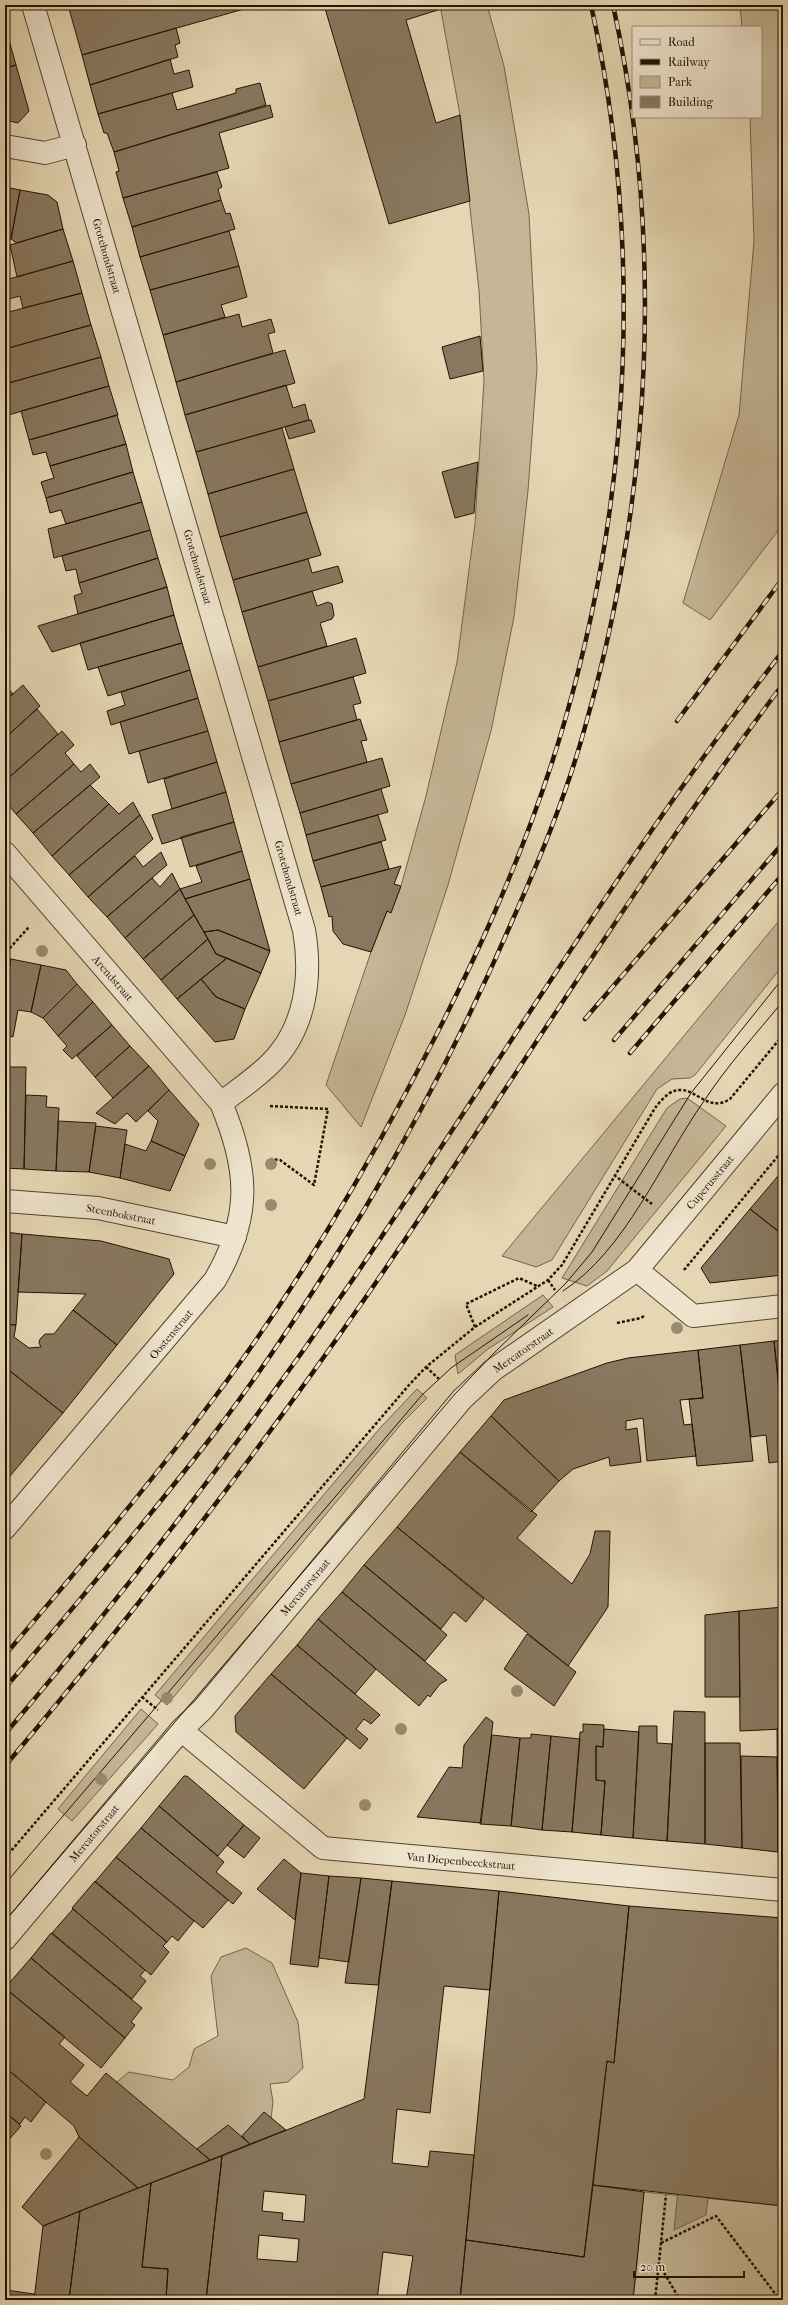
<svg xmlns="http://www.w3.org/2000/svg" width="788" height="2305" viewBox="0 0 788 2305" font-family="'IM FELL French Canon',serif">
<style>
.green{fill:#c5b696;stroke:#74644c}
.water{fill:#a39477;stroke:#6f6048}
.building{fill:#88785f;stroke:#221202;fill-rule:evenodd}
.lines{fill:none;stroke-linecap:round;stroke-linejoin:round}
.minor-casing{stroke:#53432e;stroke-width:24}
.path{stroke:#221202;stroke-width:2.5;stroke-dasharray:3 2;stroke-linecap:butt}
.minor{stroke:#efe5ce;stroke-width:22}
.tram{stroke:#221202;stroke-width:1}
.rail-casing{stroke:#221202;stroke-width:4.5}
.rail{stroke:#efe5ce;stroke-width:3;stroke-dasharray:9;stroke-linecap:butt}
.tree{fill:#9a8a6f}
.labels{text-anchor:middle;stroke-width:3;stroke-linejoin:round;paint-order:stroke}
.street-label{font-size:11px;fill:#221202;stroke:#efe5ce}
</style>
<rect width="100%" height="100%" fill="#e6d7b4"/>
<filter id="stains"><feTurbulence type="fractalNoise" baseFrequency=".005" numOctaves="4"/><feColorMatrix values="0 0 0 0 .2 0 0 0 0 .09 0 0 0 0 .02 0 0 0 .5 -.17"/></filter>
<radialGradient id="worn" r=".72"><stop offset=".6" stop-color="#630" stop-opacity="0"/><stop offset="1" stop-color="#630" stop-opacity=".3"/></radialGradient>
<path class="green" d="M440,5H487L504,66L529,214L537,368L528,491L514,617L491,731L448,885L405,1015L361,1127L326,1085L371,952L387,911L391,912L401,886L426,796L457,662L475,524L484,380L479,291L460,115Z
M740,5H783V524L710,620L683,603L739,415L754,241L750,117H761V27H742Z
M783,916V965L695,1075L690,1078L672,1079L657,1089L552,1260L536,1267L502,1256Z
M687,1098L726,1126L607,1271L587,1286L562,1278L667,1108L680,1099Z
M543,1295L553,1307L488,1349L458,1374L455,1355Z
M417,1389L427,1398L402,1423L167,1705L155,1695L380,1428Z
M141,1709L158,1724L72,1821L58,1809Z
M246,1948L272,1963L298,2022L303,2068L288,2082L270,2084L273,2102L271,2119L230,2144L214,2138L202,2145L187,2160L112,2086L129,2072L173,2080L189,2067L194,2049L218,2036L211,1976L221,1957Z
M644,2192L783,2206V2300H633Z"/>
<path class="water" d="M679,2180L710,2183L706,2215L674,2230Z"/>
<path class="building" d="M68,5H258L82,55Z
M324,5H440L441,9L406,20L436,123L460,115L470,201L389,224Z
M176,28L180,43L175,45L178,57L90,85L82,55Z
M5,33H7L16,65L5,68Z
M170,59L174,74L189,70L193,87L98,114L90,85Z
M16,65L29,111L18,123L5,120V68Z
M260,83L266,105L114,152L107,133H104L98,114L172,93L177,110L236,93V89Z
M270,105L273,117L219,133L229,168L123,198L116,172L119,171L114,152Z
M217,172L222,187L218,189L221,200L132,227L123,198Z
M5,187L20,190L11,239L5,238Z
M20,190L48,195L57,202L63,229L17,243L11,239Z
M221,200L226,214L230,213L235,229L140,257L132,227Z
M63,229L73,261L17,277L10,245Z
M229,231L239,266L150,290L140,257Z
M73,261L82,293L23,308L20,296L5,300V280Z
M239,266L247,297L221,305L225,317L163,335L150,290Z
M82,293L91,325L5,349V313Z
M239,314L242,327L271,319L275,332L268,334L273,353L176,382L163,335Z
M91,325L101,357L5,384V349Z
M480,336L483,371L450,379L442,347Z
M285,350L295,383L185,415L176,382Z
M101,357L109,386L5,416V384Z
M286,385L293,408L305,404L309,420L196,452L185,415Z
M109,386L118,415L29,440L21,411Z
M117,415L126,444L50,466L46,452L33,455L29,440Z
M309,420H311L315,432L289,439L285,427Z
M282,428L294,469L208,494L196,452Z
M126,444L133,472L46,498L41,482L54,478L50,466Z
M478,462L474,513L455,518L442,472Z
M294,469L307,512L220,537L208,494Z
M133,472L142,502L66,524L61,510L50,513L46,498Z
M142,502L150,530L54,558L48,529Z
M307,512L321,555L233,580L220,537Z
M150,530L158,558L79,583L76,569L66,571L62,556Z
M158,558L167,587L78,614L74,596L82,593L79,583Z
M308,559L312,573L338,566L343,582L242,612L233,580Z
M167,587L174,615L52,652L38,626Z
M312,591L317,606L328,602L332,604L334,615L332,619L320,623L327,646L258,667L242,612Z
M174,615L182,643L88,670L80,643Z
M356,638L366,673L268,701L258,667Z
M182,643L190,670L108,696L98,667Z
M190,670L198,698L111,725L107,711L125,705L121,692Z
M353,677L361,703L353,705L357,720L279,742L268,701Z
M5,685L13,694L5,701Z
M23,685L40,706L5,738V701Z
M198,698L208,731L129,754L120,722Z
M37,709L58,734L5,781V738Z
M360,719L367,740L361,741L367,762L291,784L279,742Z
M62,731L74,745L65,753L74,764L16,814L5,801V781Z
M208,731L217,762L148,783L139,751Z
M382,758L390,786L300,813L291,784Z
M217,762L226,792L172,809L164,779Z
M74,764L81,772L90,764L100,777L33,833L16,814Z
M90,785L109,804L52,856L33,833Z
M381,789L388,812L306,835L300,813Z
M226,792L234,822L162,844L152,815Z
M133,802L140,815L69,875L52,856L109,804L119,814Z
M140,815L153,839L88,897L69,875Z
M378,815L386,840L313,861L306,835Z
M234,822L242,851L190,867L181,837Z
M381,842L389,869L321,887L313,861Z
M242,851L250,879L185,899L180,889L202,882L196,866Z
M161,852L167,865L107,917L88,897L135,856L143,867Z
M401,866L394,884L401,886L391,913L387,911L371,952L343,944L333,931L332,916L329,917L321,887Z
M172,873L180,889L125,938L107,917L152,878L160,887Z
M250,879L270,951L218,930L204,932L185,899Z
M180,889L194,915L143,959L125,938Z
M194,915L208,939L161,980L143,959Z
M218,930L270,951L261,973L216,954L204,932Z
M208,939L216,954L227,958L177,999L161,980Z
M5,958L11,959L5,987Z
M227,958L261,973L245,1009L216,997L201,979Z
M11,959L41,965L31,1012L18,1010L13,1037L5,1035V987Z
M41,965L66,970L77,984L43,1018L31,1012Z
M201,979L216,997L245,1009L234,1039L215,1042L177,999Z
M77,984L93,1002L58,1036L43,1018Z
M93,1002L112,1025L72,1059L63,1050L67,1046L58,1036Z
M112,1025L130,1046L95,1077L77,1056Z
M130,1046L149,1066L113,1098L95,1077Z
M149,1066L169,1090L136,1122L127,1113L115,1124L96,1113Z
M5,1067H26L24,1169L5,1168Z
M169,1090L199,1124L185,1156L151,1141L158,1121L148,1111Z
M26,1095L47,1096L46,1107L59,1108L56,1171L24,1169Z
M58,1121L96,1123L89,1172L56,1171Z
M96,1126L127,1130L120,1178L89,1172Z
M151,1141L185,1156L170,1191L120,1178L125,1144L146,1151Z
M783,1170V1228L781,1227L778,1231L750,1209Z
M750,1209L778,1231L781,1227L783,1228V1275L710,1283L701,1268Z
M5,1232L22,1234L16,1325L5,1324Z
M22,1234L101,1241L169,1259L174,1274L117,1345L73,1310L86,1294L18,1292Z
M73,1310L117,1345L63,1413L5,1367V1324L16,1325L14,1337L29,1348L41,1347L39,1343L40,1339L45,1334H54Z
M783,1340V1427L774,1341Z
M774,1341L783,1427V1461L769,1463L766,1435L751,1437L740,1345Z
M740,1345L753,1461L697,1466L689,1399L703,1398L698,1350Z
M698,1350L703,1398L680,1400L684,1425L692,1424L696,1456L647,1461L643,1418L626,1421V1430L637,1428L641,1462L610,1466L609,1457L573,1469L559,1481L491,1416L504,1400L607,1363L628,1358Z
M5,1367L63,1413L5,1482Z
M491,1416L559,1481L531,1512L460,1452Z
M460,1452L537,1515L517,1538L572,1584L590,1554L595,1531H610L608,1607L568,1666L397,1527Z
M397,1527L484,1599L466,1622L454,1612L441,1629L364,1565Z
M364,1565L447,1635L425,1661L342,1592Z
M342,1592L447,1680L440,1684L430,1697L428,1695L419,1706L318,1619Z
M783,1607V1729L740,1731L739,1611Z
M739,1611L740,1697H705V1615Z
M318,1619L376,1669L355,1694L297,1645Z
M527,1634L576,1672L554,1706L504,1669Z
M297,1645L380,1715L371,1724L364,1719L356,1729L368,1739L360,1749L271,1674Z
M271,1674L347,1738L304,1789L236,1732L235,1716Z
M674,1711L705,1712V1844L667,1841Z
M486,1717L493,1722L481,1823L417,1817L449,1767L462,1768L464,1745Z
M583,1724L604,1725L603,1747L596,1746V1780L605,1781L601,1835L572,1832L580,1732H583Z
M639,1726H657V1743L672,1744L667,1841L633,1838Z
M604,1729L639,1732L633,1838L601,1835L605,1781L596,1780V1746L603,1747Z
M777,1729H783V1852H778Z
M531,1734L551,1736L542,1830L511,1826L520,1738H531Z
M492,1735L520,1738L511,1826L480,1824Z
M551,1736L580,1739L572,1832L542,1830Z
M705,1743H740L742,1848L705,1844Z
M741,1756L777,1757L778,1852L742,1848Z
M184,1776H187L244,1825L218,1856L159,1806Z
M159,1806L224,1862L216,1872L242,1893L233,1904L141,1828Z
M244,1825L260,1838L244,1858L227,1845Z
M141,1828L228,1900L203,1928L116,1857Z
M116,1857L194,1921L178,1941L172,1936L167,1942L95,1882Z
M284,1859L301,1873L295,1920L257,1889Z
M301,1873L329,1876L318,1967L290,1964Z
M329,1876L361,1878L349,1962L319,1958Z
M361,1878L392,1881L378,1985L345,1983Z
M95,1881L167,1942L163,1946L169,1952L151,1975L72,1908Z
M392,1881L499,1891L490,1990L444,1986L430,2113L397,2109L392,2163L428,2167L430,2151L474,2155L460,2300H406L413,2256L383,2252L377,2300H206L222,2156L364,2099ZM264,2191L306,2195L304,2222L282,2220L283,2213L262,2211ZM259,2235L299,2239L297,2262L257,2259Z
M499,1891L629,1906L614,2063L607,2061L584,2257L466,2240Z
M629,1906L783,1918V2206L593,2185L607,2061L614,2063Z
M73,1909L145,1970L140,1976L146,1981L132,1999L52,1933Z
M51,1933L142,2008L131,2022L135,2025L125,2038L31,1958Z
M31,1958L125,2038L101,2068L5,1988Z
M5,1988L65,2037L59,2044L84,2065L70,2082L87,2096L106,2073L210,2160L138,2188L79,2137L74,2126L5,2067Z
M5,2067L46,2102L31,2122L25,2117L20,2124L5,2112Z
M5,2112L21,2126L5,2144Z
M264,2112L286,2130L250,2144L242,2136Z
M228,2125L250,2144L210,2160L197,2149Z
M79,2137L138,2188L43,2226L22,2207Z
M222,2156L206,2300L166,2298L168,2269L142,2267L151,2183Z
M151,2183L142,2267L168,2269L166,2300H69L80,2211Z
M593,2185L644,2192L633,2300H460L466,2240L584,2257Z
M80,2211L69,2300H34L43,2226Z
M6,2290L34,2294V2300H5Z
M166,2298L184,2300H166Z"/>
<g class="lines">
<g class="minor-casing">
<path id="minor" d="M33,5L304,930C312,976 306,1028 271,1063C256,1078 238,1090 221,1103
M5,146L45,153L75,145
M5,853L221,1103C249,1170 252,1216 215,1280L5,1528
M5,1201L98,1208L235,1237
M637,1270L693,1316L783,1306
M181,1730L323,1848L783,1890
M5,1939L181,1730L203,1709L462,1399L493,1370L637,1270L783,1094"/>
</g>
<path class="path" d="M5,948L9,949L29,927
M270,1106L328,1109L314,1185L280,1160L271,1159
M614,1175L652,1204
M684,1270L783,1150
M548,1280L555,1290
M617,1323L641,1318L644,1316
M475,1327L466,1304L519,1278L537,1286
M426,1367L439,1379
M142,1697L158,1710
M5,1858L409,1385L426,1367L475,1327L548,1280L562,1265L655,1108C660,1102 667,1093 674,1091C695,1084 706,1114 730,1099L783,1035
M661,2243L716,2216L780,2300
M659,2264L680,2300
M655,2300L666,2195"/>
<use href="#minor" class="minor"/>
<path class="tram" d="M563,1291C626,1250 661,1162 704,1101C727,1066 756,1034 783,1001
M5,1884L422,1395L451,1368L528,1315
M5,1921L455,1394L495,1352L566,1283L592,1252L691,1093L783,978"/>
<g class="rail-casing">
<path id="rail" d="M677,721L783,578
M585,1019L783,789
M614,1040L783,843
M630,1053L783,874
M5,1655C70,1579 135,1502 196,1422C274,1321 343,1210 403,1098C468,978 527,852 565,720C632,489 643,240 591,5
M5,1688C76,1605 146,1521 213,1435C268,1363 317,1287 364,1210C420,1116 470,1019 513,919C541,856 567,793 585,727C652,494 665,242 613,5
M5,1734C128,1589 244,1438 351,1282C495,1071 626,852 783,651
M5,1766C133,1614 255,1458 368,1294C508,1091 635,881 783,684"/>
</g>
<use href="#rail" class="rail"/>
</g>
<g class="tree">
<circle cx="42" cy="951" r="6"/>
<circle cx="210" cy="1164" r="6"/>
<circle cx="271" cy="1164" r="6"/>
<circle cx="271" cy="1205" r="6"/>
<circle cx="677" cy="1328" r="6"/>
<circle cx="517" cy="1691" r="6"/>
<circle cx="167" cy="1698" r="6"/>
<circle cx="401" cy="1729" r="6"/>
<circle cx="101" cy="1779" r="6"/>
<circle cx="365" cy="1805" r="6"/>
<circle cx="46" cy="2154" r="6"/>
</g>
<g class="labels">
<g class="street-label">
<text transform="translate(107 256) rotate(74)" y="4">Grotehondstraat</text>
<text transform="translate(198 567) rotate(74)" y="4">Grotehondstraat</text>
<text transform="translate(289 878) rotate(74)" y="4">Grotehondstraat</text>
<text transform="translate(113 978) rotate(49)" y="4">Arendstraat</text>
<text transform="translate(710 1182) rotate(-50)" y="4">Cuperusstraat</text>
<text transform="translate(121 1214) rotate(11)" y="4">Steenbokstraat</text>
<text transform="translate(171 1334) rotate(-50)" y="4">Oostenstraat</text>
<text transform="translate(523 1350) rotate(-35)" y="4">Mercatorstraat</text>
<text transform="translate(305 1587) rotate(-50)" y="4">Mercatorstraat</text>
<text transform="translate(94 1833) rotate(-50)" y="4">Mercatorstraat</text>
<text transform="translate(461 1861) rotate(5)" y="4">Van Diepenbeeckstraat</text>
</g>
</g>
<rect width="788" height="2305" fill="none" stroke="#e6d7b4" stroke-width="20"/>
<rect x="6" y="6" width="776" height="2293" fill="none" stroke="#221202" stroke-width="2"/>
<rect x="10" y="10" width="768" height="2285" fill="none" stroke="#221202"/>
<rect x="632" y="26" width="130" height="92" fill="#efe5ce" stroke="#9d917c"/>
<rect x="640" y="39" width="20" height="6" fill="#efe5ce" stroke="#9d917c"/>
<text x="668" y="46" font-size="12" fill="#221202">Road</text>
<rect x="640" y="59" width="20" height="6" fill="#221202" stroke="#9d917c"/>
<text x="668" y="66" font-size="12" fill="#221202">Railway</text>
<rect x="640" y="76" width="20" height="12" fill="#c5b696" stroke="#9d917c"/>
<text x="668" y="86" font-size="12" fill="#221202">Park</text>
<rect x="640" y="96" width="20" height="12" fill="#88785f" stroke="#9d917c"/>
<text x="668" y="106" font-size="12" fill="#221202">Building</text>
<path d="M634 2271v6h110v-6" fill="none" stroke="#221202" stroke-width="2"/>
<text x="640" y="2271" font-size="12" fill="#221202" stroke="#efe5ce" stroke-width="3" paint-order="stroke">20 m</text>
<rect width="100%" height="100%" filter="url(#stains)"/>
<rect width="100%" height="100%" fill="url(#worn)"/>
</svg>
